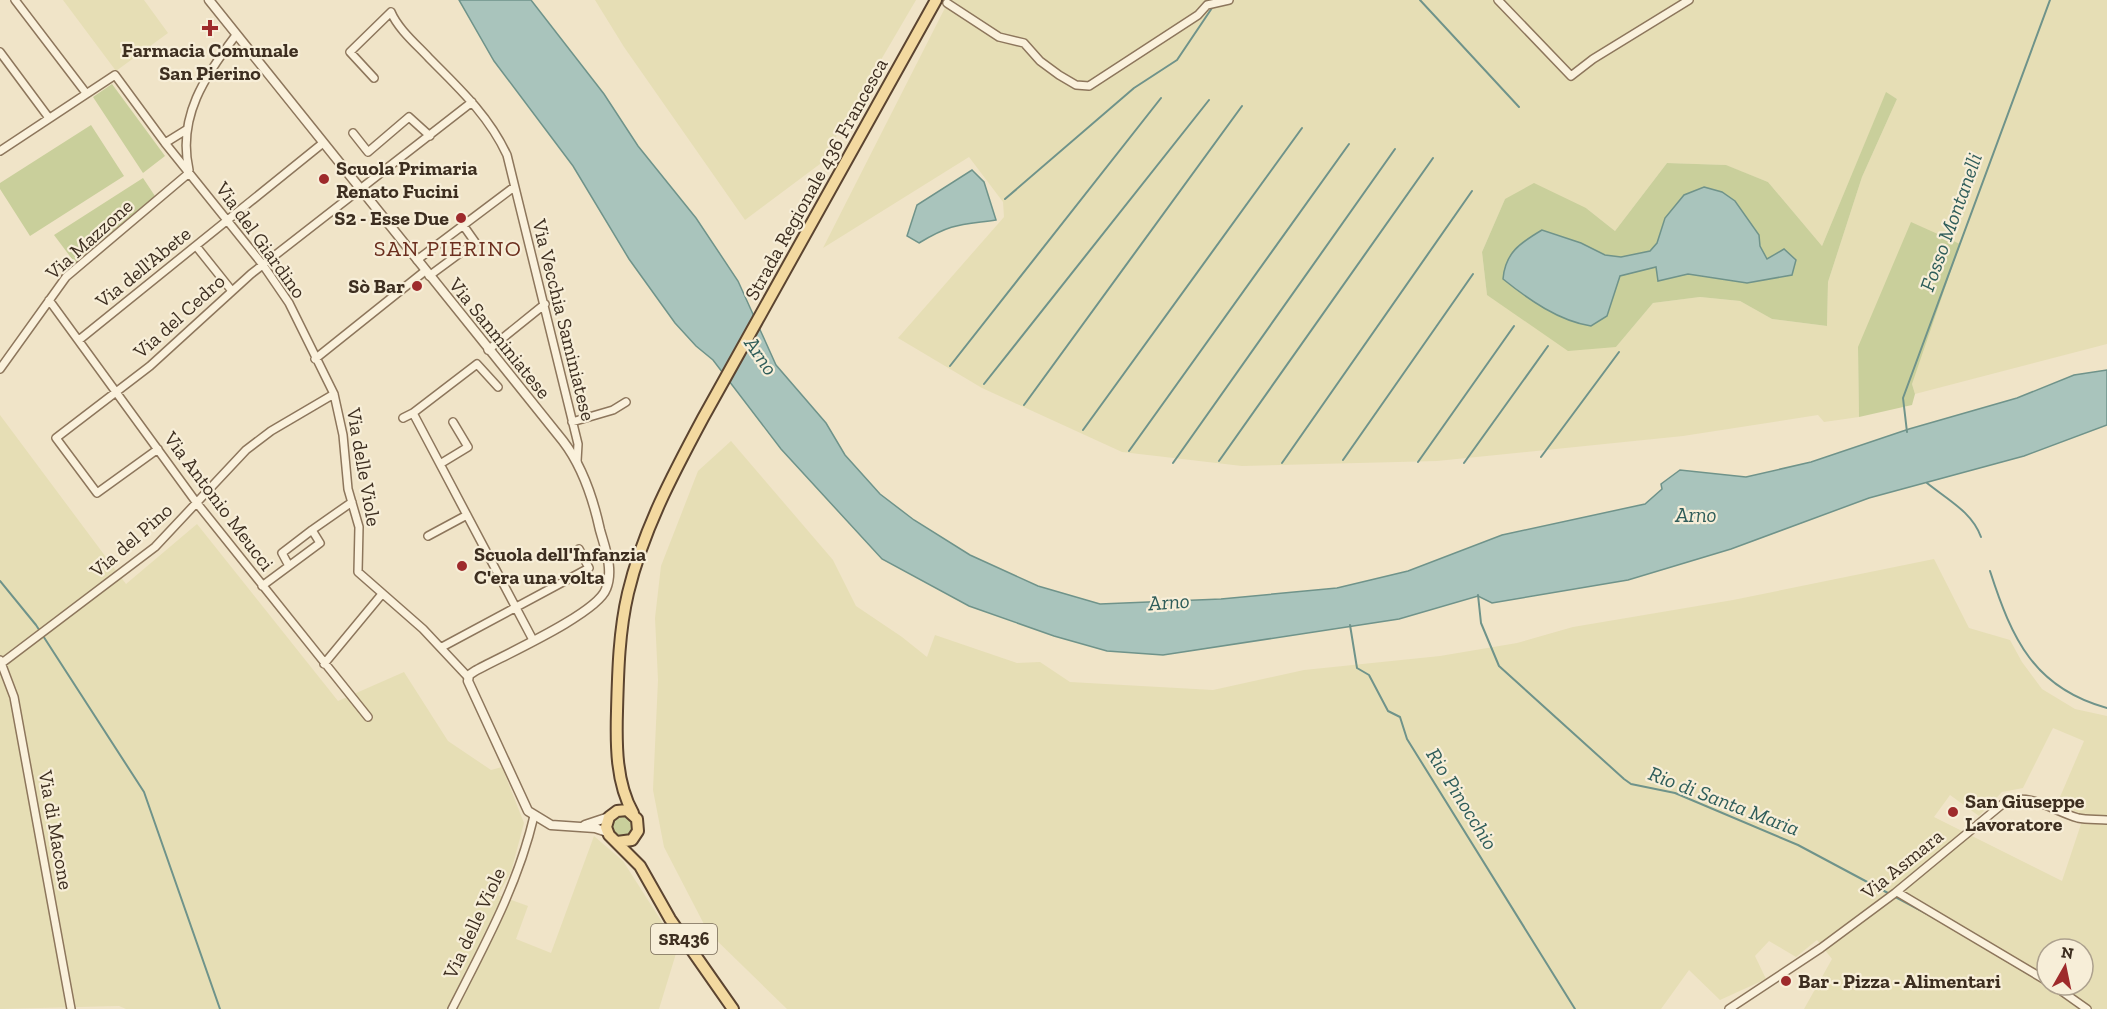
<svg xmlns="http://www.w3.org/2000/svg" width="2107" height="1009" viewBox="0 0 2107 1009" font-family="'Zilla Slab',serif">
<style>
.farmland{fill:#e6deb5;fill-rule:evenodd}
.green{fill:#c9cf9b}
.water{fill:#a9c4bc;stroke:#6f938a;stroke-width:1.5}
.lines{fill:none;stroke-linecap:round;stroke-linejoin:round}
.stream{stroke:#6f938a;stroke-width:2}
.minor-casing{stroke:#8d765c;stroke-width:10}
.tertiary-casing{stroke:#8d765c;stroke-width:11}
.primary-casing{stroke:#5b4430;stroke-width:14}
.minor{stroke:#faf1dc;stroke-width:7}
.tertiary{stroke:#faf1dc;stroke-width:8}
.primary{stroke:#f3d9a0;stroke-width:10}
.poi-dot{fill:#9e2a2b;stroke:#f7eed8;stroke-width:2}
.labels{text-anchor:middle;stroke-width:4.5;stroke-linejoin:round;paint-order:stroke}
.shield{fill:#f7eed8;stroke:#756857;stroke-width:1.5}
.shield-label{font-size:18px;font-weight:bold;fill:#3d2e20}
.poi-label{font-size:20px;font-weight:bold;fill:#3d2e20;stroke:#f7eed8;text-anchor:start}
.street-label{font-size:20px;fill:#3d2e20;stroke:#f7eed8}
.water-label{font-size:21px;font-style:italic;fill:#2f5d5a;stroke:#f7eed8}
.quarter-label{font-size:22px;letter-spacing:1.5px;fill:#6b2e1e;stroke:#f7eed8}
</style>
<rect width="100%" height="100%" fill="#f0e4c8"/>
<path class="farmland" d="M63,0H144L168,33L116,71Z
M595,0H916L820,164L745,220L624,47Z
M949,0H2107V344L1915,394L1912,384L1858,347L1859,417L1824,422L1818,415L1683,436L1437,461L1242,466L1122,452L982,388L898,338L1004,217L1003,202L969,157L823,248ZM1886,93L1897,99L1862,177L1828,282L1827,326L1772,319L1740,301L1700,297L1653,303L1616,347L1487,295L1482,252L1505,199L1586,208L1615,231L1667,163L1725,165L1768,182L1822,246Z
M0,415L126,584L197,524L338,701L404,672L448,741L491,770L502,767L524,823L511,872L498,895L528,906L516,939L551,953L594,836L623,861L678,947L659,1009H126L119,1006L0,1009Z
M731,441L833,560L856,606L902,637L927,657L935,635L1017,663L1040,662L1070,682L1213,690L1304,670L1440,656L1517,643L1573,627L1733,600L1934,559L1969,628L2010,640L2022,662L2042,689L2075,709L2107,716V1009H1804L1832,959L1817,940L1796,957L1769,941L1755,956L1766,979L1720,1000L1689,970L1661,1009H787L708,932L664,847L653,790L658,680L655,618L661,566L698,471ZM2053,728L2084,741L2057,804L2084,815L2062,881L1934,817L1950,795L1979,816L2002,792L2023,788ZM2047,949H2083V985H2047Z"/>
<path class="green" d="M112,84L165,156L143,173L93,97Z
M1886,92L1897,99L1862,177L1828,282L1827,326L1772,319L1740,301L1700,297L1653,303L1616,347L1568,351L1487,295L1482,252L1505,199L1534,183L1586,208L1615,231L1667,163L1726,165L1768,182L1822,246Z
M91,125L124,176L30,236L0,189V183Z
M143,178L155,196L75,263L54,235Z
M1911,222L1960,244L1912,384L1915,394L1912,405L1859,417L1858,347Z
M619,815H626L635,825L628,839L614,836L610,824Z"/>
<path class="water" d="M459,0H531L604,94L638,146L696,218L738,281L776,365L826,423L845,455L880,494L914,520L970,555L1038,586L1100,604L1221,599L1337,588L1408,571L1502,535L1645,504L1662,489L1661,484L1680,470L1746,477L1811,462L1909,429L2017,398L2074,375L2107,370V425L2024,456L1869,498L1731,549L1628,580L1492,603L1478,596L1399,619L1163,655L1107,651L1054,636L969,606L882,559L781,449L713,360L696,346L675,323L629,259L573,166L494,61Z
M972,170L984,182L996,220C960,225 952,223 919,243L907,236L917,205Z
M1704,187L1722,192L1735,201L1759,235L1760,246L1767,259L1784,249L1796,260L1792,275L1747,283L1688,274L1658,281L1656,267L1620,276L1607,316L1591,326C1559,321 1529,300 1503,279C1505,253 1520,243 1542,230L1581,243L1605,255L1621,257L1650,251L1657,243L1665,218L1684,195Z"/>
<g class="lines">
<path class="stream" d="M1420,0L1519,107
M1005,199L1134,88L1177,60L1214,5
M950,366L1161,98
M984,384L1209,100
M1024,405L1242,106
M1083,430L1302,128
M1907,432L1903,398L2050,0
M1129,451L1349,144
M1541,457L1619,352
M1343,460L1473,274
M1219,461L1433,158
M1418,462L1514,326
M1173,463L1395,149
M1282,463L1472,191
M1464,463L1548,346
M1927,483C1948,500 1972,512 1981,537
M1990,571C2012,639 2034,688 2107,708
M0,581L36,625L144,792L220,1009
M1478,595L1481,623L1499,666L1624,779L1631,784L1675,793L1798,845L1931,916
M1350,625L1357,668L1369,675L1388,711L1400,717L1407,739L1575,1009
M1998,956L2032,976"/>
<g class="minor-casing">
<path id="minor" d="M15,0L86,93
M1498,0L1571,76L1593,59L1689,0
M947,3L999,37L1024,43L1040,61L1059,75L1076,85L1089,86L1198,15L1207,5L1229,0
M0,52L49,118
M374,78L350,52L391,12C398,29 417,45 429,58C459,88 489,116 507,155L578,444L577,461
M353,133L368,152L409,117L430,136
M165,143L186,130
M0,151L115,75L165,143L263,265L289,303L334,394L343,435L348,489L359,527L358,572L423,629L468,677
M189,170C177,117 205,76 236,35
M196,246L232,291
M417,260L514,187
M429,276L475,242L463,225
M49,300L196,502L368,717
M79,340L323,143
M488,350L545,304
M315,359L425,271
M0,369L66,277L189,173
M498,387L477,364L413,413L533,640
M403,418L413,413
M572,422L613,410L626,402
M158,449L97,493L56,438L150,366L251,274L472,102
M440,464L468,447L453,422
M428,536L467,515
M289,566L282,553L312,530
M262,586L320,543L312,530L352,502
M442,647L589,568L579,549
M0,660L14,697L71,1009
M2,663L155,547L246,450L271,431L334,394
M324,664L382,594
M1897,892L2047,981
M2053,985L2087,1009
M452,1009C484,946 518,885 534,816
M1729,1009L1821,948L1895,893L2005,802C2032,792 2052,811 2078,818C2087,820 2098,819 2107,820"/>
</g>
<g class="tertiary-casing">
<path id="tertiary" d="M209,0L563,441C583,467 593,498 600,530C605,548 614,570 606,589C597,614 502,656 475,671L469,675L468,681L528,811L551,825L595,828L607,832
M585,825L609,817"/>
</g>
<g class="primary-casing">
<path id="primary" d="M633,813C616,783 616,745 617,711C618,672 619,631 628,593C643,530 673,474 703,418L936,0
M617,842L632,840L638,831L637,819L627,810L617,811L609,817L606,827L609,835L640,866L670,919L733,1009"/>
</g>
<use href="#minor" class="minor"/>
<use href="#tertiary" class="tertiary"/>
<use href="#primary" class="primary"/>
</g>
<g class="poi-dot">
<path d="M207 19h6v6h6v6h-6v6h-6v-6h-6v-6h6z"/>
<circle cx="324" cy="179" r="6"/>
<circle cx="461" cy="218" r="6"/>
<circle cx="417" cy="286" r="6"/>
<circle cx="462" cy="566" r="6"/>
<circle cx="1953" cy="812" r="6"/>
<circle cx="1786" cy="981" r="6"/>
</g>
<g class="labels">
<rect class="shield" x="651" y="924" width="66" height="30" rx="4.5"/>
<g class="shield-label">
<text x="684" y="945">SR436</text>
</g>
<g class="poi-label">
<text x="210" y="57" text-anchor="middle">Farmacia Comunale<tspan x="210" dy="23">San Pierino</tspan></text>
<text x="336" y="175">Scuola Primaria<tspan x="336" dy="23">Renato Fucini</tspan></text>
<text x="449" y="225" text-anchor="end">S2 - Esse Due</text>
<text x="405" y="293" text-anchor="end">Sò Bar</text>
<text x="474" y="561">Scuola dell'Infanzia<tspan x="474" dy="23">C'era una volta</tspan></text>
<text x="1965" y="808">San Giuseppe<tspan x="1965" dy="23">Lavoratore</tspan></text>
<text x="1798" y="988">Bar - Pizza - Alimentari</text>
</g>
<g class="street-label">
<text transform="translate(816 179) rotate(-61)" y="7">Strada Regionale 436 Francesca</text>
<text transform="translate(89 239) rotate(-42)" y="7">Via Mazzone</text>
<text transform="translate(261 240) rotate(54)" y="7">Via del Giardino</text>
<text transform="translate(143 267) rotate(-39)" y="7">Via dell'Abete</text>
<text transform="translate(179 316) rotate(-42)" y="7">Via del Cedro</text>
<text transform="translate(564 320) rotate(76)" y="7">Via Vecchia Saminiatese</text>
<text transform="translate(500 338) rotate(51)" y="7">Via Sanminiatese</text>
<text transform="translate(364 467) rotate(80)" y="7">Via delle Viole</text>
<text transform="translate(219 501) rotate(53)" y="7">Via Antonio Meucci</text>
<text transform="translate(131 540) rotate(-41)" y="7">Via del Pino</text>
<text transform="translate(56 830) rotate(80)" y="7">Via di Macone</text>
<text transform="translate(1902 864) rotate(-39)" y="7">Via Asmara</text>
<text transform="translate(474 923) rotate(-65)" y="7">Via delle Viole</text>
</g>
<g class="water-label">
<text transform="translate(1951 222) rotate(-70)" y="7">Fosso Montanelli</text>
<text transform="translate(761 356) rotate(55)" y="7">Arno</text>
<text x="1696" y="522">Arno</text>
<text transform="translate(1169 602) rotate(-4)" y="7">Arno</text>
<text transform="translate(1462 799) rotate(58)" y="7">Rio Pinocchio</text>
<text transform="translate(1724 801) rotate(21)" y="7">Rio di Santa Maria</text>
</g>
<g class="quarter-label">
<text x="448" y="256">SAN PIERINO</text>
</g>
</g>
<g transform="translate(2065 967) rotate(9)"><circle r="28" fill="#f7eed8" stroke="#ada18e" stroke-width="1.5"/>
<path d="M0-4.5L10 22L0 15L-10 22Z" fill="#9e2a2b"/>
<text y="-9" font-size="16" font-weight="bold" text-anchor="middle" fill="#3d2e20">N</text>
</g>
</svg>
